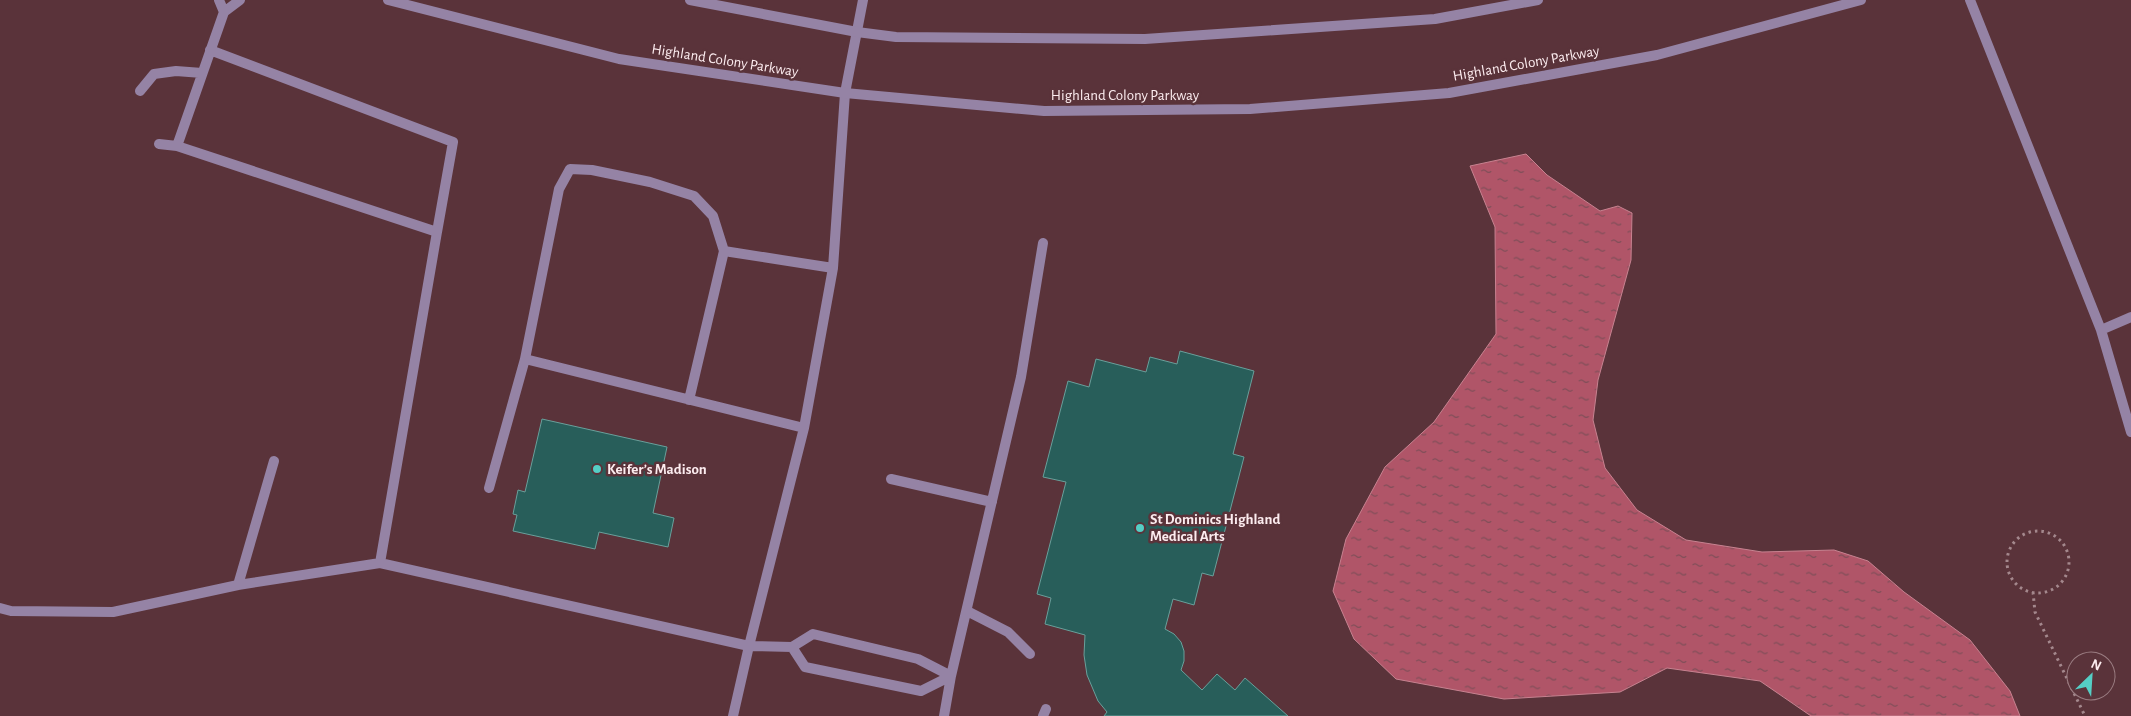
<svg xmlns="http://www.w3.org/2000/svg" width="2131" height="716" viewBox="0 0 2131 716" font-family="'Alegreya Sans',sans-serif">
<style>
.water{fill:url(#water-ripples);stroke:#c78290}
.building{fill:#285e5a;stroke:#69a09b}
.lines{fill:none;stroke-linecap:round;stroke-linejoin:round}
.path{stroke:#a4888d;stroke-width:3;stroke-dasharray:2.5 4;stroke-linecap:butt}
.service{stroke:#9583a5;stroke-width:10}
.tertiary{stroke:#9583a5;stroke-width:10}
.poi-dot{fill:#55cec5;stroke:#5a333a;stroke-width:2}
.labels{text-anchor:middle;stroke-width:5;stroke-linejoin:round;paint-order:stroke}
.street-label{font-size:15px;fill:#fcecef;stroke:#5a333a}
.poi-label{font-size:15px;font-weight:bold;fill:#fcecef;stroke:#5a333a;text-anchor:start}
</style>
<defs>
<pattern id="water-ripples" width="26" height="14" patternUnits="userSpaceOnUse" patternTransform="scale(1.25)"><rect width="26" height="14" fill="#b05568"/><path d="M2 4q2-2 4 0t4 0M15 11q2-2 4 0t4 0" fill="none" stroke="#7e4e58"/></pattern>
</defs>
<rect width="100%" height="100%" fill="#5a333a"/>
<path class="water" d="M1526,154L1547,175L1600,211L1618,206L1632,213L1631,260L1598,380L1593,420L1605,468L1637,510L1686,540L1762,552L1834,550L1868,561L1904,592L1970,640L2010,691L2020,716H1811L1760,681L1667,668L1620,692L1504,699L1396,679L1354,639L1333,591L1346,539L1385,467L1434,422L1496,334L1495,227L1470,166Z"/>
<path class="building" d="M1180,351L1254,371L1233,454L1244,457L1213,576L1202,573L1194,605L1173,599L1165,629L1174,634L1181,642L1184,651V661L1181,670L1202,690L1217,674L1235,690L1245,678L1288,716H1104L1107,712L1098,701L1087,675L1084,655L1085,635L1045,624L1051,598L1037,594L1066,482L1043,477L1068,381L1089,387L1096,359L1146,372L1150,357L1177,364Z
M542,419L667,447L653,513L674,518L668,547L599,532L595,549L513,531L517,515L513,514L518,490L525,492Z"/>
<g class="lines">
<path class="path" d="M2007 562a31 31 0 1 1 62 0a31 31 0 1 1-62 0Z
M2033,592L2035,612L2085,716"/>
<path class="service" d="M219,0L224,12
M240,0L224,12L177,146L437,232L380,563L749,646L792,647
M1970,0L2101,330L2131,317
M210,50L453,142L437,232
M140,91L154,74L176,71L202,73
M159,144L177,146
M2101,330L2131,432
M689,400L724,251
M804,428L525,359L559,189L570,169L592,170L650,182L694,196L713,216L724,251L833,268
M891,479L992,502
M489,488L525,359
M238,585L274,461
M0,608L11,611L113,612L238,585L380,563
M967,611L1008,632L1030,654
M813,634L918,659L951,676L921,691L805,667L792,647Z
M733,716L749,646L804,428L833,268L845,93L863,0
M944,716L951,676L1021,377L1043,243
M1043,716L1046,709"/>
<path class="tertiary" d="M388,0L619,59L845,93L1044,111L1250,109L1449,93L1657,55L1861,0
M690,0L857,32L896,37L1145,39L1435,19L1538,0"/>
</g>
<g class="poi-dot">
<circle cx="597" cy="469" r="5"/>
<circle cx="1140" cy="528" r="5"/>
</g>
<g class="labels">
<g class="street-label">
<text transform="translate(725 60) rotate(9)" y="5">Highland Colony Parkway</text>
<text transform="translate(1526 63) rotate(-10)" y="5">Highland Colony Parkway</text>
<text x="1125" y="100">Highland Colony Parkway</text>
</g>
<g class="poi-label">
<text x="607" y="474">Keifer’s Madison</text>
<text x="1150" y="524">St Dominics Highland<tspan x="1150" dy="17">Medical Arts</tspan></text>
</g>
</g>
<g transform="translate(2091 676) rotate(25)"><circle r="24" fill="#5a333a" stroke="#9b7d82"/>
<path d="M0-4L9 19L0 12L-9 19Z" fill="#55cec5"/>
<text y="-8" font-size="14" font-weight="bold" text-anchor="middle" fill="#fcecef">N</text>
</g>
</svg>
